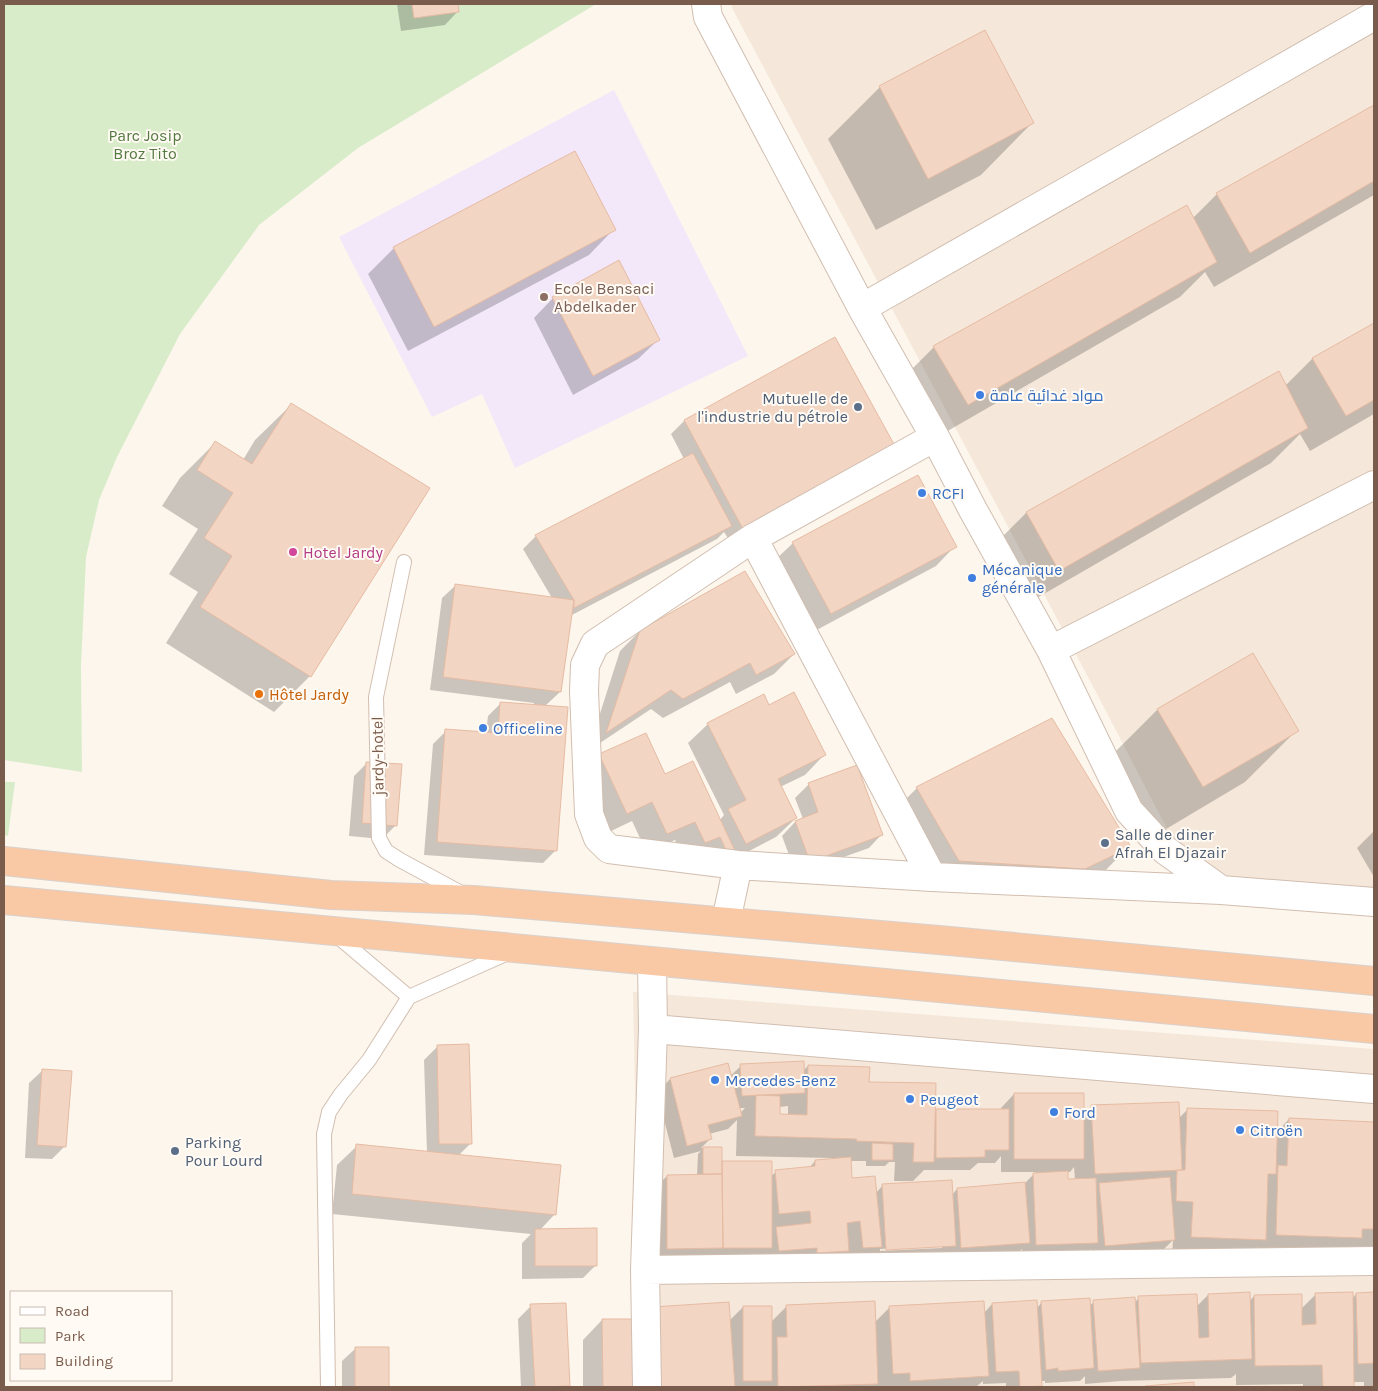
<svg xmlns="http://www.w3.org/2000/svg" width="1378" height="1391" viewBox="0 0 1378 1391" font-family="Karla,Cairo,sans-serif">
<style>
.residential{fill:#f5e8da}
.education{fill:#f3e8fa}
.green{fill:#d8ecc9}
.shadow{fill:#0003;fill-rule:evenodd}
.building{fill:#f3d5c3;stroke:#e6bba3}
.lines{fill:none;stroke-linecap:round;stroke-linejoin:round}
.service-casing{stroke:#d1beb0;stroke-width:16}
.minor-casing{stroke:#d1beb0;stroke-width:30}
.trunk-casing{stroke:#dad1cd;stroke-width:30}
.service{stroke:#fff;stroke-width:14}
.minor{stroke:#fff;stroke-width:28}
.trunk{stroke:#f9c8a4;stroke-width:28}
.education-dot{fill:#8d6e63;stroke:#fffaf3;stroke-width:2}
.shop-dot{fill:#3f7fe0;stroke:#fffaf3;stroke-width:2}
.service-dot{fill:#5c6f8a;stroke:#fffaf3;stroke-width:2}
.hotel-dot{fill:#d1479c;stroke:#fffaf3;stroke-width:2}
.food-dot{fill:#e8710a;stroke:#fffaf3;stroke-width:2}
.labels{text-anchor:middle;stroke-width:4;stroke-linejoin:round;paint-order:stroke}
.park-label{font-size:16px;fill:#537a41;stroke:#fffaf3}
.education-label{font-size:16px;fill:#785e54;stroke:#fffaf3;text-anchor:start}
.shop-label{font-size:16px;fill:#366cbe;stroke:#fffaf3;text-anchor:start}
.service-label{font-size:16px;fill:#4e5e75;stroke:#fffaf3;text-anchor:start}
.hotel-label{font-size:16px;fill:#b23c85;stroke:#fffaf3;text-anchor:start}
.food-label{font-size:16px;fill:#c56008;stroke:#fffaf3;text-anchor:start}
.street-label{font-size:16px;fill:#7a5c4d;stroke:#fffaf3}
</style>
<rect width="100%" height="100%" fill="#fdf6ec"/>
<path class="residential" d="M731,4H1374V912L1193,879L1096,692L733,10Z
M633,992L1374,1049V1387H641Z"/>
<path class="education" d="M614,90L748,356L515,468L482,394L432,417L339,237Z"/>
<path class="green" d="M4,4H596L358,148L259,225L180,334L117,457L99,500L86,557L81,666L82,772L4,760Z
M4,782H15L8,836L4,835Z"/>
<path class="shadow" d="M397,4H457L458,11L445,25L401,31Z
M880,87L1033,122L981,175L876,230L828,139Z
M1374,107V195L1214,287L1205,272L1180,297L932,440L899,382L934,347L1192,219L1217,194Z
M614,229L589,255L408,351L368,274L394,248Z
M553,298L658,340L638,359L573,395L534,318Z
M1374,324V414L1310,451L1300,434L1271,463L1023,606L991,548L1026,513L1278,373L1285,386L1312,359Z
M835,339L894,446L730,541L724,532L717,539L570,616L560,692L545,706L556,850L543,863L424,855L433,744L446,731L486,733L488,716L501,703L534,706V703L430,690L442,598L456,585L552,598L523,549L536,536L684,459L671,434L684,421Z
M291,405L310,676L274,712L166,643L198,592L169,574L198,529L162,506L180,478L216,442L243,460L255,440Z
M793,543L955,546L936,566L811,633L773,562Z
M640,631L794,654L774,674L736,694L730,682L663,718L651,709L588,751L620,651Z
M1252,654L1297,730L1245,782L1151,838L1105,762L1157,710Z
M769,706L824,755L805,775L780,787L796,818L776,837L730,861L716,874L710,877L700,856L686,862L675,840L647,853L632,821L607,833L580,775L599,756L665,775L720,820L724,815L688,743L708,724Z
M367,763L396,825L382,839L349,836L354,776Z
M857,767L882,834L869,848L796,874L782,836L795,822L803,819L795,798L808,785Z
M917,788L1129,846L1104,872L933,886L891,814Z
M1374,831V877L1357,848Z
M438,1046L470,1144L458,1156L555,1214L540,1230L596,1265L583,1278L522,1279V1243L531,1234L332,1214L337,1165L357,1146L427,1153L424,1060Z
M741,1066L803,1071L808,1066L868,1083L934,1114L937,1110H1001V1108L1014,1094L1083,1115L1092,1107L1178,1119L1188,1109L1276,1133L1289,1119L1374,1123V1246L1371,1249L1256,1254L1257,1247L1245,1259L1172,1257L1173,1240L1161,1252L1092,1259L1091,1249L1084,1256L1023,1258L1022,1249L1015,1256L948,1261V1252L941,1259L655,1261L654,1189L667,1176H697L698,1154L701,1151L674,1158L657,1093L670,1079L730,1076ZM788,1106V1116L778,1115L779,1107ZM739,1108H745L740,1113ZM737,1120L736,1156L832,1158V1160L815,1161L809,1168L776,1172L770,1177L723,1163L721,1165V1148H701L710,1139L709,1134L728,1129ZM1001,1156V1172H1036L1024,1184L957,1189L952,1195L883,1185L876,1193L851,1179L850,1161H866V1166H885L889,1162H895L894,1181H913L924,1170H970L978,1163H995ZM1074,1167L1075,1180H1066L1067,1172H1070ZM942,1245V1248L880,1251V1249Z
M43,1070L65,1146L52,1159L25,1158L29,1083Z
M1374,1293V1387H1364V1382H1353V1387H1303V1384L1236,1385V1374L1231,1378L1121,1381L1085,1384V1376L1080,1381L1045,1383V1381H1041L1039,1387H1006V1383L983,1384V1381L976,1387H638L633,1337V1387H583V1340L602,1320L729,1321L743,1307L771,1322L787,1306L875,1322L889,1308L984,1313L992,1304L1037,1308L1042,1302L1089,1306L1094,1302L1134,1303L1139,1298L1196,1307L1208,1295L1249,1302L1254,1296L1301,1309L1316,1294L1352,1299L1356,1294Z
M531,1306L569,1385L567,1387H521L518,1319Z
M356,1348H388V1387H342V1361Z"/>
<path class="building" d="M412,4H458L459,12L414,18Z
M985,30L1034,123L928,179L879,86Z
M1374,105V181L1250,253L1216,193Z
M575,151L616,230L434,327L393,247Z
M1187,205L1217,262L968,405L933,346Z
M619,260L660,340L593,376L552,297Z
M1374,323V400L1346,416L1312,358Z
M835,337L895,446L743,529L684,420Z
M1279,371L1308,428L1059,571L1026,512Z
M291,403L430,488L311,677L200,607L232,556L204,538L233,493L197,470L215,441L252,464Z
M693,453L732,526L574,608V600L535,535Z
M918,475L957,547L831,614L792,542Z
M745,571L795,654L756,675L750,663L683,699L671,690L606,733L640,630Z
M455,584L574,600L561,692L443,677Z
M1253,653L1299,731L1203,787L1157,709Z
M794,692L826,755L778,779L797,818L746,844L728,809L746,800L707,723L764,694L769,705Z
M500,702L568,707L557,851L437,842L445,729L498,733Z
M1052,718L1131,847L1085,869L959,861L916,787Z
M646,733L665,774L693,761L737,855L730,859L720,837L705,843L695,822L667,834L652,802L627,814L599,754Z
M366,762L402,764L397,826L362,823Z
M857,765L883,835L810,862L795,821L818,812L808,783Z
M469,1044L472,1144H439L437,1045Z
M804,1061L805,1093L742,1096L740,1064Z
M728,1063L742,1116L708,1125L712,1139L687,1146L670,1078Z
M808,1065L870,1067L869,1082L936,1083L934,1162H913L914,1143L856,1141L857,1139L755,1136L756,1095L780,1096V1114L807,1115Z
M42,1069L72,1071L66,1147L37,1145Z
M1014,1093H1084V1159H1014Z
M1179,1102L1182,1170L1095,1174L1091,1105Z
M1187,1108L1278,1111L1276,1174H1268L1266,1240L1191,1237L1193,1202L1176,1201L1177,1170H1185Z
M936,1109H1009V1150H985V1157L936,1158Z
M1289,1118L1374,1122V1229H1362V1238L1276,1235L1278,1165L1287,1166Z
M872,1143L893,1144V1160H872Z
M356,1144L561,1165L556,1215L352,1194Z
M703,1147H722V1174H703Z
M851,1157L852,1178L875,1176L882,1247L863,1248L860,1221L847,1223L849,1251L817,1253V1248L779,1251L776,1227L811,1223L810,1211L779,1214L775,1170L815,1166V1160Z
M722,1161H772V1248H723Z
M1068,1171V1179L1096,1178L1098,1243L1036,1245L1033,1173Z
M722,1174L723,1248L667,1249V1175Z
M1170,1177L1175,1240L1105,1246L1099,1183Z
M952,1180L956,1246L886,1250L882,1184Z
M1025,1182L1030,1243L961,1248L957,1188Z
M597,1228V1266H535V1229Z
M1250,1292L1252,1359L1141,1363L1138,1296L1197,1294L1199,1338L1209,1337L1208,1294Z
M1353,1292L1354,1387H1323L1322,1365L1255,1366L1254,1295L1302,1294V1325L1316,1324L1315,1293Z
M1374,1292V1363L1358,1364L1356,1293Z
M1135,1297L1140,1368L1098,1371L1093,1300Z
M1090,1298L1094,1368L1058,1371V1368L1046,1370L1041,1301Z
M1037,1300L1042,1386L1020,1387L1019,1371L996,1372L992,1303Z
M875,1301L878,1384L778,1387L777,1337H787L786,1305Z
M984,1301L989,1376L910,1381V1373L893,1374L889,1306Z
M729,1302L735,1387H659L653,1307Z
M566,1303L570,1386L535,1387L530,1304Z
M743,1306H772V1381H743Z
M602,1319H634L635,1387H603Z
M355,1347H389V1387H355Z
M1194,1382V1387H1145V1386Z"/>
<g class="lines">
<g class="service-casing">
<path id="service" d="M404,562L376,697L379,838L386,851L400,860L463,894
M336,935L409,997L508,953
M328,1387L324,1134L329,1112L341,1094L369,1060L409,997"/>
</g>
<g class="minor-casing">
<path id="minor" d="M706,4L708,17L862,308L935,437L973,510L1051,650L1129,811L1165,850L1221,890L1374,902
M862,308L1374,16
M935,437L753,538L595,644L585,665L584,691L589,814L598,838L609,849L738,865L932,877L1221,890
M753,538L932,877
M1051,650L1374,485
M726,921L738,865
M653,1029L1374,1089
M645,1270L1374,1261
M647,1387L645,1270L653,1029L652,962"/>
</g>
<g class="trunk-casing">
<path id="trunk" d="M4,861L331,895L474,900L950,941L1374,981
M4,900L1374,1029"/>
</g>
<use href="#service" class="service"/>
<use href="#minor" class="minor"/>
<use href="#trunk" class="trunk"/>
</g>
<circle class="education-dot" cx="544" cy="297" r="5"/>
<g class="shop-dot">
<circle cx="980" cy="395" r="5"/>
<circle cx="922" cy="493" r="5"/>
<circle cx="972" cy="578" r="5"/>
<circle cx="483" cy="728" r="5"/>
<circle cx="715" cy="1080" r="5"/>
<circle cx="910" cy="1099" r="5"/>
<circle cx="1054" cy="1112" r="5"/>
<circle cx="1240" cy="1130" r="5"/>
</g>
<g class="service-dot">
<circle cx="858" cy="407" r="5"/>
<circle cx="1105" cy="843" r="5"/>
<circle cx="175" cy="1151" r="5"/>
</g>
<circle class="hotel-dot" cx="293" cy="552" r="5"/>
<circle class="food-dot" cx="259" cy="694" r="5"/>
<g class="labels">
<g class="park-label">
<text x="145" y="141">Parc Josip<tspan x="145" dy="18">Broz Tito</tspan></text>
</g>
<g class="education-label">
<text x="554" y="294">Ecole Bensaci<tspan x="554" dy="18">Abdelkader</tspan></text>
</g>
<g class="shop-label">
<text x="990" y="401">مواد غدائية عامة</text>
<text x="932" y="499">RCFI</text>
<text x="982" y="575">Mécanique<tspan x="982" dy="18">générale</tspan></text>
<text x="493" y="734">Officeline</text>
<text x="725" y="1086">Mercedes-Benz</text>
<text x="920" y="1105">Peugeot</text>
<text x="1064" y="1118">Ford</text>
<text x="1250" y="1136">Citroën</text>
</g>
<g class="service-label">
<text x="848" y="404" text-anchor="end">Mutuelle de<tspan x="848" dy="18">l'industrie du pétrole</tspan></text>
<text x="1115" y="840">Salle de diner<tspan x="1115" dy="18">Afrah El Djazair</tspan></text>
<text x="185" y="1148">Parking<tspan x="185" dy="18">Pour Lourd</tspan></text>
</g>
<g class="hotel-label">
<text x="303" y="558">Hotel Jardy</text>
</g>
<g class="food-label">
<text x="269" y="700">Hôtel Jardy</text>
</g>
<g class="street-label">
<text transform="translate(377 756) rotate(-91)" y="6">jardy-hotel</text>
</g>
</g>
<rect width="1378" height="1391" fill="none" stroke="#7a5c4d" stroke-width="10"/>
<rect x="10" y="1291" width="162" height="90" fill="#fffaf3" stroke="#cabbb1"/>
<rect x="20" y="1307" width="25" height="8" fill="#ffffff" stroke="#cabbb1"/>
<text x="55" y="1316" font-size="15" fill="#7a5c4d">Road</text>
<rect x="20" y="1328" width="25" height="15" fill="#d8ecc9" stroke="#cabbb1"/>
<text x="55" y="1341" font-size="15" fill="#7a5c4d">Park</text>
<rect x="20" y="1354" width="25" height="15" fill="#f3d5c3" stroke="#cabbb1"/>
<text x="55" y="1366" font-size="15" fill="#7a5c4d">Building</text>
</svg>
